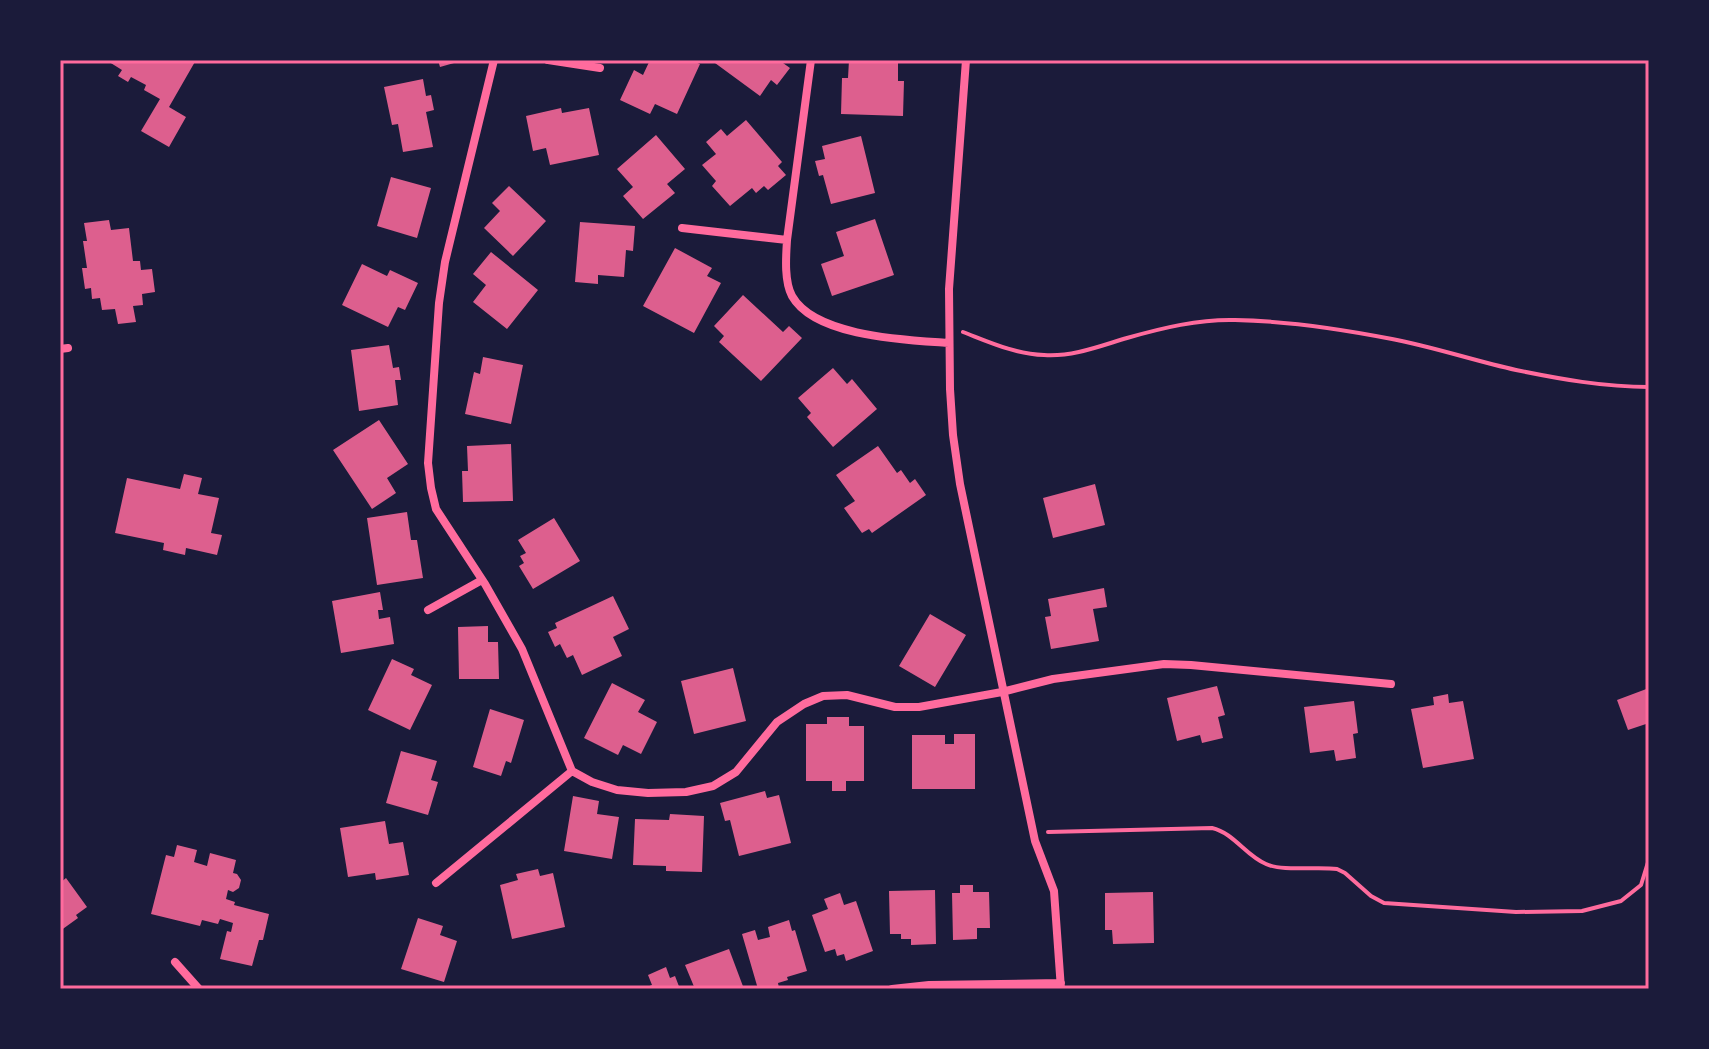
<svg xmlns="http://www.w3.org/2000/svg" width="1709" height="1049" viewBox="0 0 1709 1049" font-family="Rubik,sans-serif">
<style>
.building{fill:#dd5f8e}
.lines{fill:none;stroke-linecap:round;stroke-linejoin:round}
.path{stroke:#ff6b9d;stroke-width:4}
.minor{stroke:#ff6b9d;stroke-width:8}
.neatline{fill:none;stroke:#ff6b9d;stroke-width:3}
</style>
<rect width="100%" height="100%" fill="#1b1b3a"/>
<path class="building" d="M106,60H196L169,107L186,117L169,147L141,131L160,99L144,90L146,85L131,77L128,82L118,76L122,70Z
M438,60H461V61L440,67Z
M650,60H690L700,64L677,114L655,104L650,114L620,100L634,70L643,75Z
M718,60H785L783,63L790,68L777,85L771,80L760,96L715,63Z
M849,60H898V81H904L903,116L841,114L842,78H848Z
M423,79L426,96L431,95L434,110L426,112L433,147L403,152L398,124L392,125L384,87Z
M561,108L562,113L589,108L599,155L550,165L546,148L533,151L526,116Z
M746,120L782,162L778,166L786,175L768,190L764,186L756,193L752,188L730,206L712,186L716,181L702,165L716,154L706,142L721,129L727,136Z
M656,135L685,169L667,184L675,193L643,219L623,196L633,187L617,169Z
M861,136L875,193L831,204L823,175L819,176L815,161L825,159L822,146Z
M391,177L431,188L417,238L377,226Z
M509,186L546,221L513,256L484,228L500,211L492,203Z
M875,219L894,275L832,296L821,264L844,256L836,232Z
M109,220L111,230L129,228L133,261H140L141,270L152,269L155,292L142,294L143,305L133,306L136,322L118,324L115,309L102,310L100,298L92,299L91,288L85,289L82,268H87L83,241H87L84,223Z
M580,222L635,226L633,251L626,250L624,277L598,275V284L575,282Z
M675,248L712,268L707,276L721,283L694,333L643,306Z
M491,252L538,290L507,329L473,302L486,285L473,274Z
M362,264L387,276L390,270L418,283L405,310L398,307L388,327L342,305Z
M743,295L783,332L789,326L802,338L761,381L719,342L724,336L714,326Z
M389,345L393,368L399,367L401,380H395L398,405L359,411L351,350Z
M483,357L523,365L511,424L465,414L474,372L480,374Z
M833,368L847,384L852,379L877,409L833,447L807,417L811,413L798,398Z
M379,420L408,464L387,478L396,493L372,509L333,450Z
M511,444L513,501L463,502L462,471H468L467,446Z
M878,446L897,473L901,470L910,483L915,479L926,495L872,533L869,529L862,533L844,508L855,501L836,475Z
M184,474L202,478L198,494L219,498L211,533L222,535L217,555L186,548L185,555L163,550L164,543L115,533L127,478L180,489Z
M1095,484L1105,525L1053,538L1043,498Z
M407,512L411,540H417L423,578L377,585L367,518Z
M554,518L580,561L533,589L519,566L524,563L520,556L526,553L518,540Z
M1104,588L1107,607L1093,609L1099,641L1051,649L1045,617L1051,616L1048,599Z
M380,592L383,610H378L379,619L390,617L394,644L341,653L332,601Z
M613,596L629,629L613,637L622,656L582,675L573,655L567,658L560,644L555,647L548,632L557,628L555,623Z
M930,614L966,635L935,687L899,666Z
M488,626V642H498L499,679H459L458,627Z
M392,659L414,669L411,675L432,685L410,730L368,710Z
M733,668L746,721L694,734L681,681Z
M612,683L645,700L638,712L657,722L641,754L623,745L618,755L584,738Z
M1217,686L1225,715L1218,717L1223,738L1202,743L1200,735L1177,741L1167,698Z
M1649,688V723L1628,730L1617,700Z
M1448,694L1449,703L1463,701L1474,759L1423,768L1411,709L1434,705L1433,697Z
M1354,701L1358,733L1353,734L1356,758L1336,761L1334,750L1310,753L1304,707Z
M490,709L524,720L511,763L506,761L501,776L473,767Z
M827,717H849V726H864V781H846V791H832V781H806V724H827Z
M954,734H975V789H912V735H945V744H954Z
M401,751L437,761L431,780L438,782L428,815L386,803Z
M765,791L767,798L779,795L791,843L739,856L730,820L725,821L720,803Z
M573,796L599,801L597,814L619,817L612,859L564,851Z
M670,814L704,816L702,872L666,871V866L633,865L635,819L669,820Z
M385,821L389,844L403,842L409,875L376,880L375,873L348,877L340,828Z
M177,845L197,850L194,862L207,866L210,853L236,860L233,873L237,874L241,880L239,888L233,892L228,890L226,899L235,902L234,905L269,914L263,940H259L252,966L220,959L227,931L231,932L233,923L220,919L218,924L202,920L200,926L151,914L166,855L174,857Z
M538,869L540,876L553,873L565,927L512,939L500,885L518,880L516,874Z
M66,878L87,907L76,915L78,918L60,931V883Z
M960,885H973V892H989L990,928H977V939L953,940L952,893H960Z
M935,890L936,944L911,945V939H901V934H890L889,891Z
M1153,892L1154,943L1113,944L1112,930H1105V893Z
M840,893L844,905L856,901L873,951L846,961L844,954L837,956L835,949L825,952L812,915L828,909L824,899Z
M418,918L443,926L440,935L457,941L444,982L401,969Z
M789,920L792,931L795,930L807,971L787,977L788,980L778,983L779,988L758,989L742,934L755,930L758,940L770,937L768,927Z
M729,949L744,989H695L685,965Z
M666,967L670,978L675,976L680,989H642L652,985L648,975Z"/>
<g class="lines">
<path class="path" d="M963,332C989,342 1015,354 1044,355C1073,357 1100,346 1127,338C1162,328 1199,319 1235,320C1288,321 1341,329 1392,339C1434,347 1475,361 1516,370C1560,379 1604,387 1649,387
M1048,832L1212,828C1234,833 1246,856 1266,864C1283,872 1317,866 1337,869L1345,873L1371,896L1384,903L1516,912L1582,911L1621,901L1641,885L1649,859"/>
<path class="minor" d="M494,60L445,262L439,303L428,463L431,488L436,509L485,584L522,649L572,771L592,782L617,790L648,793L686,792L713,786L736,772L777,722L804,704L823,696L847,695L895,707H919L1002,692L1053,679L1164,664L1191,665L1391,684
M548,60L600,68
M811,60L787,240C786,256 784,281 792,296C815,337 907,340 949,343
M966,60L949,289L950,389L953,435L960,484L1035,841L1054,891L1061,989
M682,228L787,240
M60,349L68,348
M428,610L482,580
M436,883L572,771
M175,962L199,989
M892,989L929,985L1061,983"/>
</g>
<rect width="1709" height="1049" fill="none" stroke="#1b1b3a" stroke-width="124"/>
<rect x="62" y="62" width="1585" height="925" class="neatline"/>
</svg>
